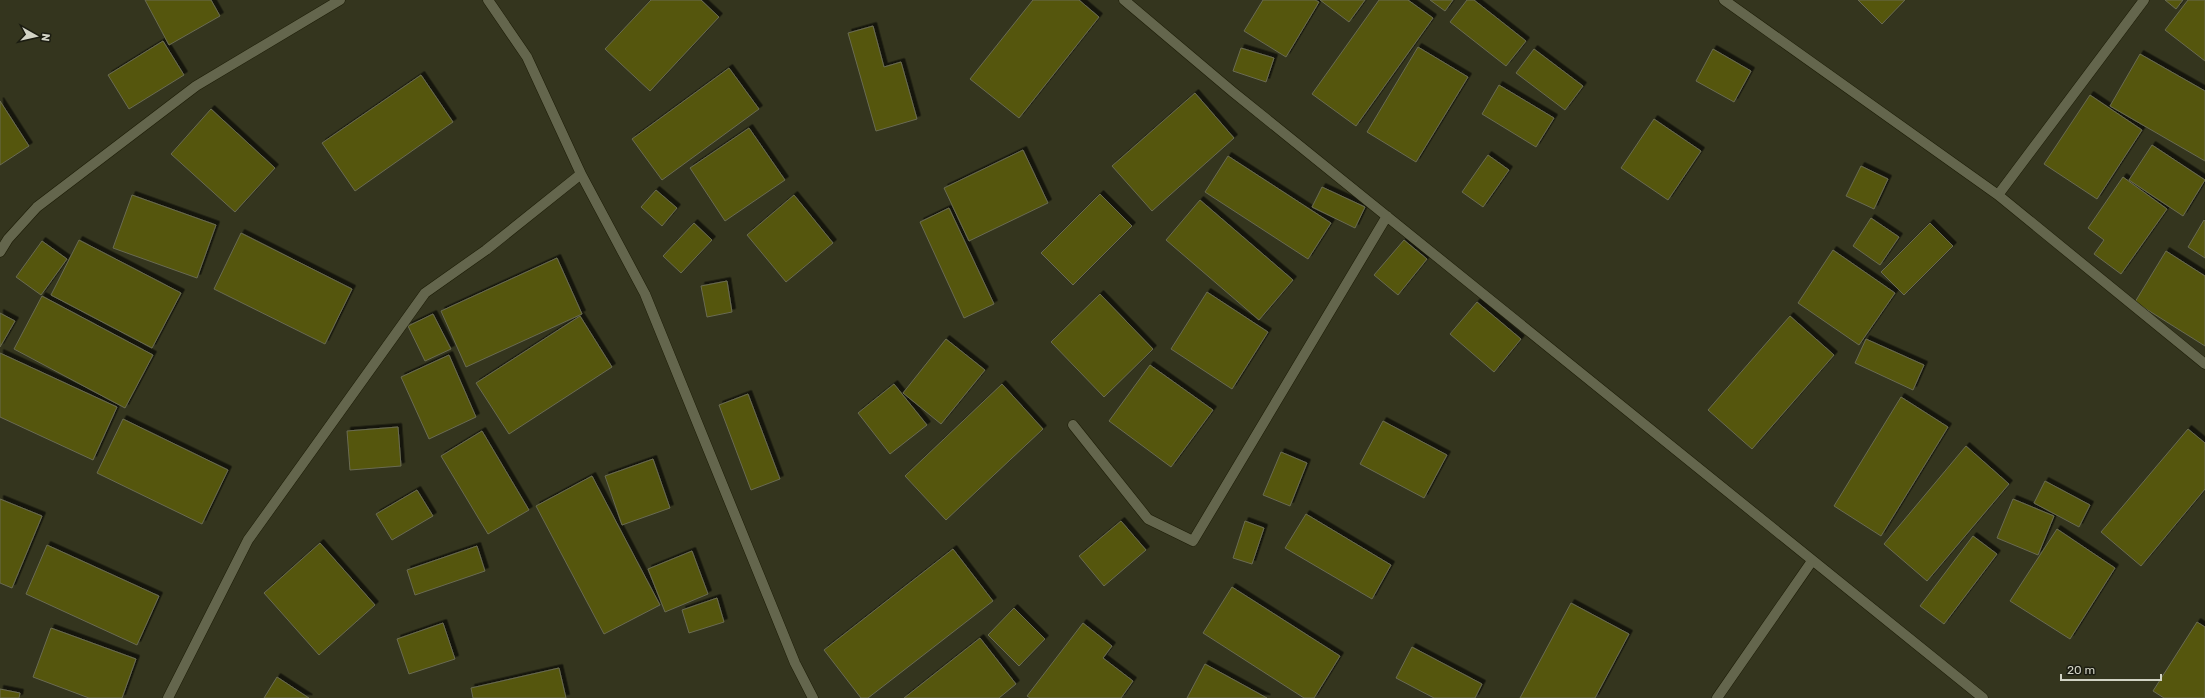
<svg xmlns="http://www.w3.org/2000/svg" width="2205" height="698" viewBox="0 0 2205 698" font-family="Rubik,sans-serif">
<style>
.building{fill:#55560c;stroke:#6a6b52;filter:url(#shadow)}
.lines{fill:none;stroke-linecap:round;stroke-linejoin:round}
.minor-casing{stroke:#1c1c06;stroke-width:11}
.minor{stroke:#64664d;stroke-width:10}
</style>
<defs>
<filter id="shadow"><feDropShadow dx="3.5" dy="-3.5" stdDeviation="0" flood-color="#0009"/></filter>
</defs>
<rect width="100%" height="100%" fill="#34351e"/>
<path class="building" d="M145,0H211L220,16L169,45Z
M651,0H701L719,17L650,91L605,49Z
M1033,0H1079L1099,17L1019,118L970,79Z
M1263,0H1315L1319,2L1286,57L1244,31Z
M1320,0H1365L1349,22Z
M1379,0H1408L1433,18L1356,126L1312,94Z
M1430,0H1453L1445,11Z
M1467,0H1474L1526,41L1506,66L1450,22Z
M1858,0H1905L1882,24Z
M2165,0H2183L2176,9Z
M2188,0H2205V61L2165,30Z
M873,26L884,67L901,62L917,119L876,131L848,33Z
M163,41L184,75L129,109L108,75Z
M1418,47L1468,77L1416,162L1367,132Z
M1241,48L1274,58L1266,82L1233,71Z
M1534,49L1583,86L1565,110L1516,73Z
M1713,49L1751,71L1734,102L1696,81Z
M2140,54L2205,91V161L2110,106Z
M729,68L759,109L662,180L632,139Z
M421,75L453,122L355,191L322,143Z
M1499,85L1554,118L1536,147L1482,114Z
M1195,93L1234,138L1152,211L1112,166Z
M2090,95L2142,130L2097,199L2044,164Z
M0,101L29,146L0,165Z
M211,109L275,168L235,212L171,154Z
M1654,119L1701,151L1668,200L1621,168Z
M749,128L785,180L725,221L690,168Z
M2152,145L2205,180L2183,216L2129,180Z
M1023,150L1048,203L969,241L944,188Z
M1488,155L1509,170L1483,207L1462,192Z
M1228,156L1331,223L1308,259L1205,192Z
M1861,166L1888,179L1874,209L1846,196Z
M2123,177L2167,209L2121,274L2094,254L2104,240L2088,228Z
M1322,187L1365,207L1355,228L1312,207Z
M656,190L677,208L662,226L641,207Z
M1100,194L1132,226L1073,285L1041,253Z
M132,195L216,225L197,278L113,248Z
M794,195L833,243L786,282L747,235Z
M1200,200L1293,280L1259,320L1166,240Z
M949,208L994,304L964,318L920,222Z
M1871,218L1899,237L1880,265L1853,246Z
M2204,220L2205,221V258L2188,247Z
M694,223L712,240L681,273L663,256Z
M1930,223L1953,246L1904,295L1881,272Z
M241,233L352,289L325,344L214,289Z
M79,240L181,293L152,348L51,295Z
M1404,240L1427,259L1398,295L1374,275Z
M42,241L67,259L41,295L16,277Z
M1833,250L1895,293L1859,345L1798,303Z
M2166,251L2205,276V346L2135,302Z
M557,258L582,314L466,367L441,311Z
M727,281L732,312L707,317L701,286Z
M1207,292L1268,332L1232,389L1171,349Z
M1100,294L1153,349L1104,397L1051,342Z
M42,296L153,355L125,408L14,349Z
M1477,302L1521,339L1494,372L1450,334Z
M0,313L15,321L0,347Z
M433,314L451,349L425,361L408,326Z
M580,316L612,367L509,434L476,383Z
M1790,316L1834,355L1752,449L1708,410Z
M946,339L985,370L941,424L903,393Z
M1866,339L1924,365L1913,390L1855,363Z
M0,353L117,407L93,460L0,417Z
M449,355L476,417L429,439L401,377Z
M1150,365L1213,410L1171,467L1109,421Z
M894,384L927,425L890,454L858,413Z
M1002,384L1043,429L946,520L905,476Z
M748,394L780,479L751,490L719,405Z
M1901,397L1948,427L1881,536L1834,506Z
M123,419L228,470L202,524L97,473Z
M1383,421L1447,455L1424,498L1360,464Z
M398,427L401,466L350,470L347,431Z
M2188,429L2205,443V489L2141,566L2101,532Z
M482,431L529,510L488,534L441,456Z
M1966,446L2009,484L1927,581L1884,544Z
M1281,452L1307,463L1290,506L1263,495Z
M653,459L670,508L622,525L605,476Z
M592,476L660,605L604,634L536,506Z
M2045,481L2090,505L2079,527L2034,503Z
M417,490L433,516L392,540L376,514Z
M0,499L42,516L12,588L0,583Z
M2013,499L2054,516L2038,555L1997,538Z
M1306,514L1391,565L1372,599L1285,548Z
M1121,521L1146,550L1104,586L1079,556Z
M1245,521L1264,528L1252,564L1233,558Z
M2057,529L2115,568L2070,639L2010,601Z
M1973,536L1997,554L1944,624L1920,606Z
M320,543L375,605L319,655L264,593Z
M47,545L159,596L137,645L26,594Z
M477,546L485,571L415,595L407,570Z
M953,549L993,601L868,698H861L824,650Z
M692,551L708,594L665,612L648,569Z
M1232,587L1340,656L1314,698H1304L1203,633Z
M717,598L724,622L689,633L682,610Z
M1571,603L1629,634L1595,698H1520Z
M1014,608L1045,639L1019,666L988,635Z
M2197,622L2205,627V698H2164L2153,691Z
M443,623L455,659L409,674L397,639Z
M1083,623L1112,646L1103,658L1133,681L1121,698H1030L1027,696Z
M51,628L136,659L122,698H89L33,677Z
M980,638L1016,684L999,698H904Z
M1412,647L1482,684L1475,698H1434L1396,678Z
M1205,664L1267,698H1187Z
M559,668L566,698H473L471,688Z
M277,677L309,698H264Z
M0,689L20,693L19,698H0Z"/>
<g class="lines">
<g class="minor-casing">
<path id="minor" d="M488,0L527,57L581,174L645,294L795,663L813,698
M1124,0L1233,92L1983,698
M1724,0L1998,195L2205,364
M1998,195L2144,0
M0,252L8,239L37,207L196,86L340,0
M1073,425L1148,519L1193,541L1387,216
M168,698L248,540L425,293L486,250L581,174
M1717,698L1812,561"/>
</g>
<use href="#minor" class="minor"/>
</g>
<g transform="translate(36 36) rotate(98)" stroke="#1b1c11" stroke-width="3" paint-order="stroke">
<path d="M0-3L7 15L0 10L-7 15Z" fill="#d2d3c5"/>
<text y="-6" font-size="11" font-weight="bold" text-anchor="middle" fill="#d2d3c5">N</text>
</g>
<path d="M2061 674v6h100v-6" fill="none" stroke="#d2d3c5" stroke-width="2"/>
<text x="2067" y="674" font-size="12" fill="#d2d3c5" stroke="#1b1c11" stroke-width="3" paint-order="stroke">20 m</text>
</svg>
